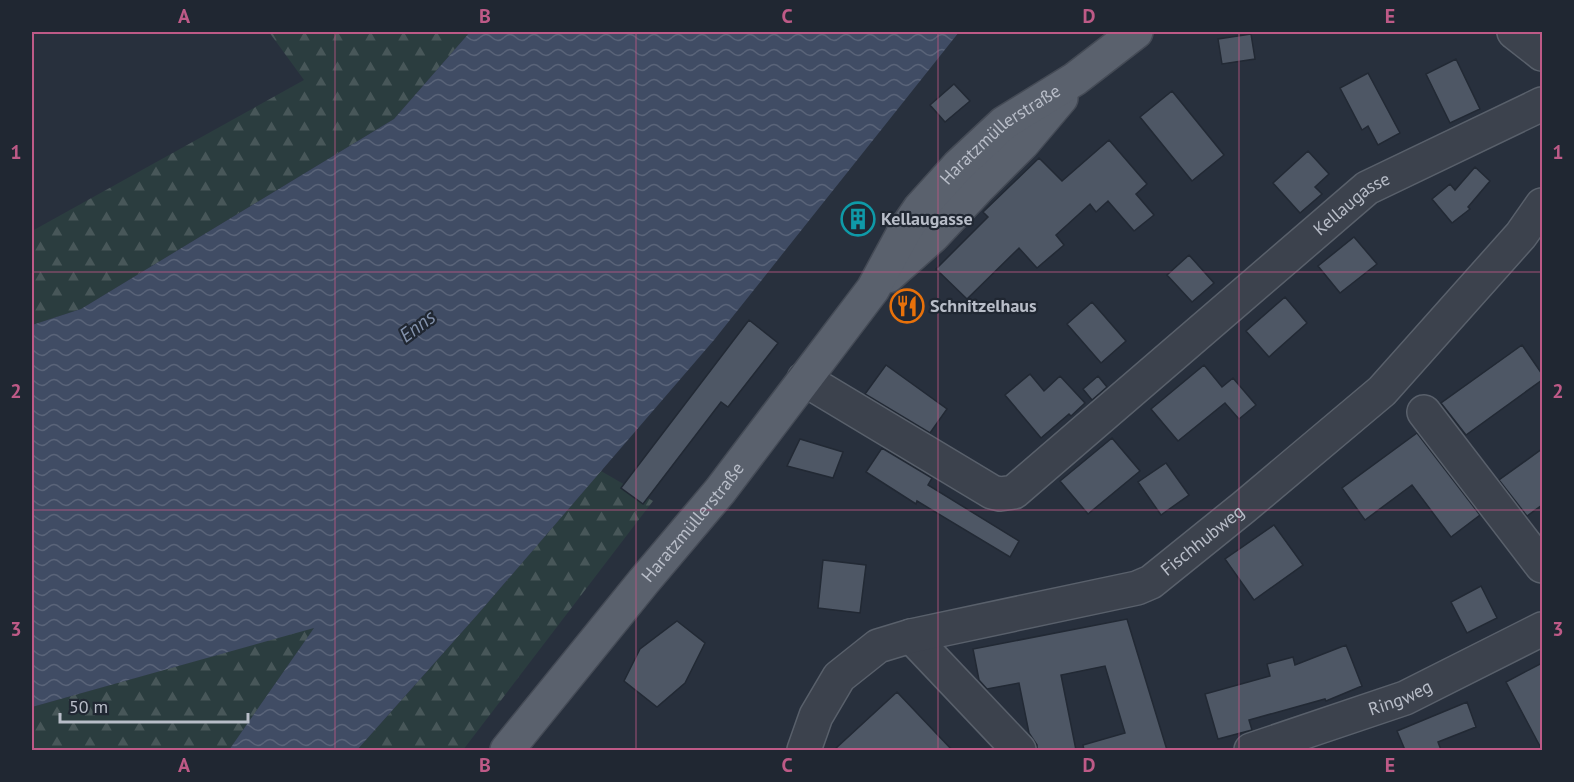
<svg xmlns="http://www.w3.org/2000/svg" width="1574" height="782" viewBox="0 0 1574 782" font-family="'PT Sans',sans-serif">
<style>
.forest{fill:url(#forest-firs)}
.water{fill:url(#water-waves)}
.building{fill:#4e5765;stroke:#222934;stroke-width:1.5}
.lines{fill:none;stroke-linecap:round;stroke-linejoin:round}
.minor-casing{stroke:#59606b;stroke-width:36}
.major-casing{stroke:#454b56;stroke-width:36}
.minor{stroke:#3c424d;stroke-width:33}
.major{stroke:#5a616d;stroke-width:33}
.grid{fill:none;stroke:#be5a87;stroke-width:1.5;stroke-opacity:0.55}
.labels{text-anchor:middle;stroke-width:4.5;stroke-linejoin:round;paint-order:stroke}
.street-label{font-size:18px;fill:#b8bdc8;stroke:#202732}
.poi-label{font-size:18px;font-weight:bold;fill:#b8bdc8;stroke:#202732;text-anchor:start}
.water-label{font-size:20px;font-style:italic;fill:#8392ac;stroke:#202732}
.neatline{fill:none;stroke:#be5a87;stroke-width:2}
.grid-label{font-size:20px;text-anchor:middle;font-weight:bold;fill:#be5a87}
</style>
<defs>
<pattern id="forest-firs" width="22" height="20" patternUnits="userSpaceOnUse" patternTransform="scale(1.5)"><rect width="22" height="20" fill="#2b3d3f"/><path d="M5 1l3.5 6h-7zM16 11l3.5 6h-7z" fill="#485759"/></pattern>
<pattern id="water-waves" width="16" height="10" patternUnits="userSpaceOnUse" patternTransform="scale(1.5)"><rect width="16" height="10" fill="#404c64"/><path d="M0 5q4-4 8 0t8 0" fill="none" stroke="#5a6479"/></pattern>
</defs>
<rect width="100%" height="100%" fill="#28303d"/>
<path class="forest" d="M269,32H470L394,119L81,309L32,325V231L304,80Z
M601,471L653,501L463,750H357L478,614Z
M315,627L229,750H32V707Z"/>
<path class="water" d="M470,32H959L714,340L478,614L357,750H229L314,628L32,707V325L81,309L394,119Z"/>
<path class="building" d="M1251,34L1255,59L1222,64L1218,39Z
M1456,59L1480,109L1450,123L1426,74Z
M1368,73L1400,133L1378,145L1368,126L1362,130L1340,88Z
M954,84L970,101L945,122L930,105Z
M1172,91L1224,155L1192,181L1140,117Z
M1109,140L1147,184L1136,194L1154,215L1134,231L1108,201L1096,212L1090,204L1056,235L1064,245L1037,268L1019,248L967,299L936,269L988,217L983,212L1039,158L1062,181Z
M1308,151L1329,174L1315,187L1322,194L1300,213L1273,183Z
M1475,167L1490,181L1468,207L1470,209L1452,223L1432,199L1450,184L1455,190Z
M1354,237L1377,264L1340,293L1318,266Z
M1189,255L1214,283L1192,302L1167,275Z
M1285,297L1307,323L1269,357L1246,331Z
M1092,302L1126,341L1101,363L1067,324Z
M749,320L778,343L728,407L721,402L643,504L621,488Z
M1522,345L1542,374V380L1466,435L1441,403Z
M886,365L947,409L930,433L865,394Z
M1204,365L1222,387L1233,378L1256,405L1239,419L1225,403L1178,441L1151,409Z
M1030,374L1044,391L1060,376L1085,403L1071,416L1069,414L1041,438L1005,395Z
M1098,376L1107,387L1092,400L1083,389Z
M1417,433L1480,515L1451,537L1412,485L1365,520L1342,488Z
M1112,438L1140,471L1088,514L1060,481Z
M800,439L843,452L833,478L787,466Z
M882,448L932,478L928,485L1019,541L1010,557L917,501L916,504L866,472Z
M1542,449V505L1527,516L1499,480Z
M1166,463L1189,495L1161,515L1138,482Z
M1274,525L1303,565L1254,600L1225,559Z
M823,560L866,565L860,613L818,608Z
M1481,586L1497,618L1467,633L1451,602Z
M1127,619L1167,750H1084L1083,745L1125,733L1105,666L1061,675L1076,750H1037V745L1029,733L1019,683L987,689L979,680L973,649Z
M677,621L705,643L685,683L657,707L624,681L640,649Z
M1346,645L1362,686L1326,701L1325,699L1249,720L1252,730L1218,739L1205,694L1270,676L1267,664L1293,657L1295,665Z
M1542,663V750L1506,682Z
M897,692L952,750H834Z
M1467,702L1476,727L1438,742L1441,750H1405L1397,731Z"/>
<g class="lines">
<g class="minor-casing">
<g id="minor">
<path d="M1514,32L1542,54"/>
<path id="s1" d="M804,379L992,492L1000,494L1014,492L1367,188L1542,104"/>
<path d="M1424,412L1542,566"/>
<path d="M911,636L1019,750"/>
<path id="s2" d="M804,750L816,716L839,677L878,646L911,636L1137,588L1151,582L1244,507L1382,391L1521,235L1542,205"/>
<path id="s3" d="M1251,750L1405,698L1542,629"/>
</g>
</g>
<g class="major-casing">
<g id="major">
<path d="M888,276L933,236L980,186L1023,143L1061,98"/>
<path id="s4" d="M507,750L644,581L720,491L873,289L905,230L920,208L958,166L1004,123L1075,79L1136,32"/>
</g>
</g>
<use href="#minor" class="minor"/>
<use href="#major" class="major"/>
</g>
<path class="grid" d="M335,32V750M636,32V750M938,32V750M1239,32V750M32,272H1542M32,510H1542"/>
<defs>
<g id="building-ring" transform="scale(1.725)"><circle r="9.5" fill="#202732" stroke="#0f9aa8" stroke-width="1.5"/><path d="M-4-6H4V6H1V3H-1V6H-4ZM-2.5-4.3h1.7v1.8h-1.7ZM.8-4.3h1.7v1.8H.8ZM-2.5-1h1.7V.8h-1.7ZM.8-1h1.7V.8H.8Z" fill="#0f9aa8"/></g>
<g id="restaurant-ring" transform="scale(1.725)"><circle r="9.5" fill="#202732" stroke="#e8710a" stroke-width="1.5"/><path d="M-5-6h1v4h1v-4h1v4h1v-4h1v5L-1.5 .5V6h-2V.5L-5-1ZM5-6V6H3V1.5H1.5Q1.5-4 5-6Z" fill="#e8710a"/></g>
</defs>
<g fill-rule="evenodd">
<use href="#building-ring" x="858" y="219"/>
<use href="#restaurant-ring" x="907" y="306"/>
</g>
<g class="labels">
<g class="street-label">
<text dy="6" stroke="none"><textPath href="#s4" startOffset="792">Haratzmüllerstraße</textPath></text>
<text dy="6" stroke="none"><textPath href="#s1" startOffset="686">Kellaugasse</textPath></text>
<text dy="6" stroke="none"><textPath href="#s4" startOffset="294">Haratzmüllerstraße</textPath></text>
<text dy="6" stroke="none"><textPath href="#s2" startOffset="478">Fischhubweg</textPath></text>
<text dy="6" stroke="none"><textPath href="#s3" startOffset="158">Ringweg</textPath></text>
</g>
<g class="poi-label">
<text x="881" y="225">Kellaugasse</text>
<text x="930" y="312">Schnitzelhaus</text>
</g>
<g class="water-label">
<text transform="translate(417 326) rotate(-37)" y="7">Enns</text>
</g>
</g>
<rect width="1574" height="782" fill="none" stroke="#202732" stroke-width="66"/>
<path d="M60 713v9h188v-9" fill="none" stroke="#b8bdc8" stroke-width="3"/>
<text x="69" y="713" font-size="18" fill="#b8bdc8" stroke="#202732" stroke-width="4.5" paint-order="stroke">50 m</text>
<rect x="33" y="33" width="1508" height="716" class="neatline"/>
<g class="grid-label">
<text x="184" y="23">A</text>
<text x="485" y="23">B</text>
<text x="787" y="23">C</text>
<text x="1089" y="23">D</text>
<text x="1390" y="23">E</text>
<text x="16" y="159">1</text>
<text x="1558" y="159">1</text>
<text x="16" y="398">2</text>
<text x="1558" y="398">2</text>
<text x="16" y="636">3</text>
<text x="1558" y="636">3</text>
<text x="184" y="772">A</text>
<text x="485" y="772">B</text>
<text x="787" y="772">C</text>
<text x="1089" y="772">D</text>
<text x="1390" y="772">E</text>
</g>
</svg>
